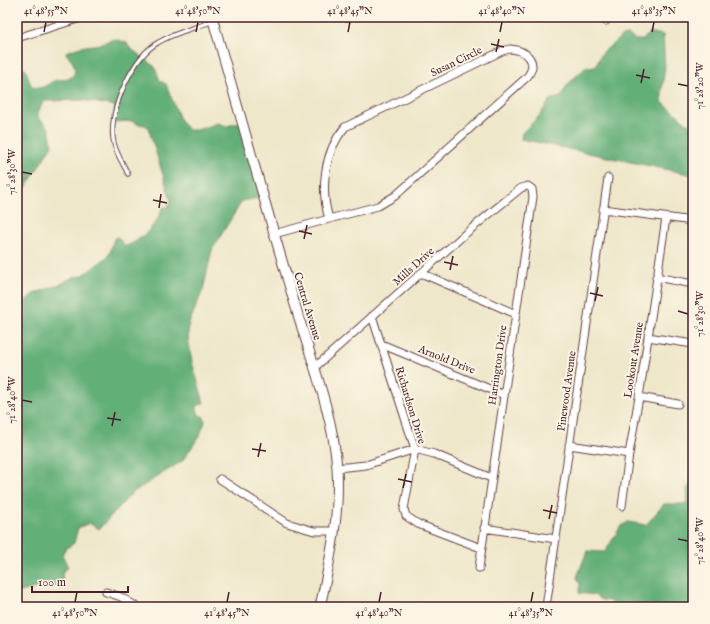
<svg xmlns="http://www.w3.org/2000/svg" width="710" height="624" viewBox="0 0 710 624" font-family="'IM FELL English',serif">
<style>
.forest{fill:#64af78;stroke:#576752}
.lines{fill:none;stroke-linecap:round;stroke-linejoin:round}
.lane-casing{stroke:#633d43;stroke-width:5.5}
.street-casing{stroke:#633d43;stroke-width:9}
.secondary-casing{stroke:#633d43;stroke-width:11}
.lane{stroke:#fff;stroke-width:3.5}
.street{stroke:#fff;stroke-width:7}
.secondary{stroke:#fff;stroke-width:9}
.ticks{fill:none;stroke:#4a1f2b;stroke-width:1.5}
.labels{text-anchor:middle;stroke-width:4;stroke-linejoin:round;paint-order:stroke}
.street-label{font-size:11px;fill:#4a1f2b;stroke:#fcf5e5}
.neatline{fill:none;stroke:#4a1f2b;stroke-width:1.5}
.ticks-label{font-size:10px;text-anchor:middle;fill:#4a1f2b}
</style>
<rect width="100%" height="100%" fill="#fcf5e5"/>
<filter id="ink" filterUnits="userSpaceOnUse"><feTurbulence type="fractalNoise" baseFrequency=".025" numOctaves="2"/><feDisplacementMap in="SourceGraphic" scale="8" xChannelSelector="R" yChannelSelector="G"/><feConvolveMatrix kernelMatrix="1 2 1 2 8 2 1 2 1" color-interpolation-filters="sRGB"/></filter>
<filter id="wash" filterUnits="userSpaceOnUse"><feTurbulence type="fractalNoise" baseFrequency=".012" numOctaves="4" result="noise"/><feDisplacementMap in="SourceGraphic" scale="16" xChannelSelector="R" yChannelSelector="G"/><feGaussianBlur stdDeviation="0.9" result="paint"/><feColorMatrix in="noise" values="0 0 0 0 0 0 0 0 0 0 0 0 0 0 0 0 0 1.4 0 .05"/><feComposite in="paint" operator="in"/></filter>
<g filter="url(#wash)">
<rect width="100%" height="100%" fill="#eee7ca"/>
<path class="forest" d="M650,32L663,35L665,67L662,90V102L693,128V175L521,139L522,133L540,115L550,100L552,99L558,98L561,96L568,84L586,67L591,68L596,66L602,53L622,36L628,35L636,40H643Z
M115,39L127,43L129,47L155,67L160,81L166,84L181,122L189,130H197L218,123L227,126L241,122L263,197L242,201L212,250L203,290L189,323L188,337L192,362L204,403L197,406V409L199,415L204,417L205,422L199,437L182,461L132,493L99,529L89,523L78,528L74,543L65,549L62,555L68,567L62,573L63,581L56,586L31,589L17,593V308L33,294L61,284L73,277L82,276L107,257L110,253L114,238L118,237L125,246C139,243 159,223 162,208L168,207L171,201L148,127L145,125L137,124L134,121L113,122L115,106L83,100L44,101L38,112V117L49,128L52,145L17,202V91L22,83L20,69L25,68C28,73 28,84 34,87C43,91 50,81 57,80C60,79 64,80 67,79C81,75 73,60 66,54V52C77,48 82,46 94,45C99,45 109,40 115,39Z
M693,469V607H617L609,601L602,600L594,595L579,593L580,584L577,577L587,551L605,552L621,526L628,522L646,525L664,504H684L688,501L687,489L692,480V471Z"/>
</g>
<g filter="url(#ink)">
<g class="lines">
<g class="lane-casing">
<path id="lane" d="M128,174C123,163 114,151 113,138C109,109 133,56 159,42C176,32 195,28 213,21"/>
</g>
<g class="street-casing">
<path id="street" d="M604,17L606,21
M347,18L348,17
M17,38L84,17
M510,49C527,50 539,62 527,77L395,196L378,206L329,219C320,189 324,152 345,127L502,51Z
M603,209L693,221
M274,234L329,219
M421,273L516,314
M656,277L693,284
M372,316L415,449L404,509L406,516L418,524L481,548
M648,337L693,344
M381,344L504,395
M314,368L465,234L521,188L528,186L532,189L533,197L479,568
M639,397L678,404
M569,445L629,454
M337,468L366,465L415,449L434,454L491,478
M220,479L287,523L314,531H334
M622,506L629,454L639,397L666,218
M484,528L556,539
M106,592L121,597L137,607
M546,607L608,178"/>
</g>
<g class="secondary-casing">
<path id="secondary" d="M212,17C240,114 267,211 296,308C311,360 333,414 337,468C340,515 330,561 320,607"/>
</g>
<use href="#lane" class="lane"/>
<use href="#street" class="street"/>
<use href="#secondary" class="secondary"/>
</g>
</g>
<path class="ticks" d="M44,32L46,22M196,32L198,22M348,32L350,22M500,32L502,22M652,32L654,22M491,44L504,47M496,52L499,39M636,75L650,78M641,83L644,69M678,84L688,86M22,172L32,174M153,200L167,203M159,208L161,194M299,231L312,234M304,239L307,225M444,262L458,265M450,270L453,256M590,293L603,296M595,301L598,287M678,311L688,314M22,400L32,402M107,418L121,420M112,426L115,412M252,449L266,451M258,457L261,443M398,479L412,482M403,488L406,474M543,510L557,513M549,519L552,505M678,539L688,541M75,602L77,592M227,602L229,592M379,602L381,592M531,602L533,592"/>
<g class="labels">
<g class="street-label">
<text transform="translate(456 61) rotate(-26)" y="4">Susan Circle</text>
<text transform="translate(413 266) rotate(-42)" y="4">Mills Drive</text>
<text transform="translate(308 306) rotate(73)" y="4">Central Avenue</text>
<text transform="translate(447 359) rotate(22)" y="4">Arnold Drive</text>
<text transform="translate(633 360) rotate(-81)" y="4">Lookout Avenue</text>
<text transform="translate(497 365) rotate(-82)" y="4">Harrington Drive</text>
<text transform="translate(566 391) rotate(-82)" y="4">Pinewood Avenue</text>
<text transform="translate(411 405) rotate(73)" y="4">Richardson Drive</text>
</g>
</g>
<rect width="710" height="624" fill="none" stroke="#fcf5e5" stroke-width="44"/>
<path d="M32 586v6h96v-6" fill="none" stroke="#4a1f2b" stroke-width="2"/>
<text x="38" y="586" font-size="12" fill="#4a1f2b" stroke="#fcf5e5" stroke-width="3" paint-order="stroke">100 m</text>
<rect x="22" y="22" width="666" height="580" class="neatline"/>
<g class="ticks-label">
<text x="46" y="14">41°48'55"N</text>
<text x="198" y="14">41°48'50"N</text>
<text x="350" y="14">41°48'45"N</text>
<text x="502" y="14">41°48'40"N</text>
<text x="654" y="14">41°48'35"N</text>
<text transform="translate(699 86) rotate(-90)" y="4">71°28'20"W</text>
<text transform="translate(11 172) rotate(-90)" y="4">71°28'30"W</text>
<text transform="translate(699 314) rotate(-90)" y="4">71°28'30"W</text>
<text transform="translate(11 400) rotate(-90)" y="4">71°28'40"W</text>
<text transform="translate(699 541) rotate(-90)" y="4">71°28'40"W</text>
<text x="75" y="616">41°48'50"N</text>
<text x="227" y="616">41°48'45"N</text>
<text x="379" y="616">41°48'40"N</text>
<text x="531" y="616">41°48'35"N</text>
</g>
</svg>
